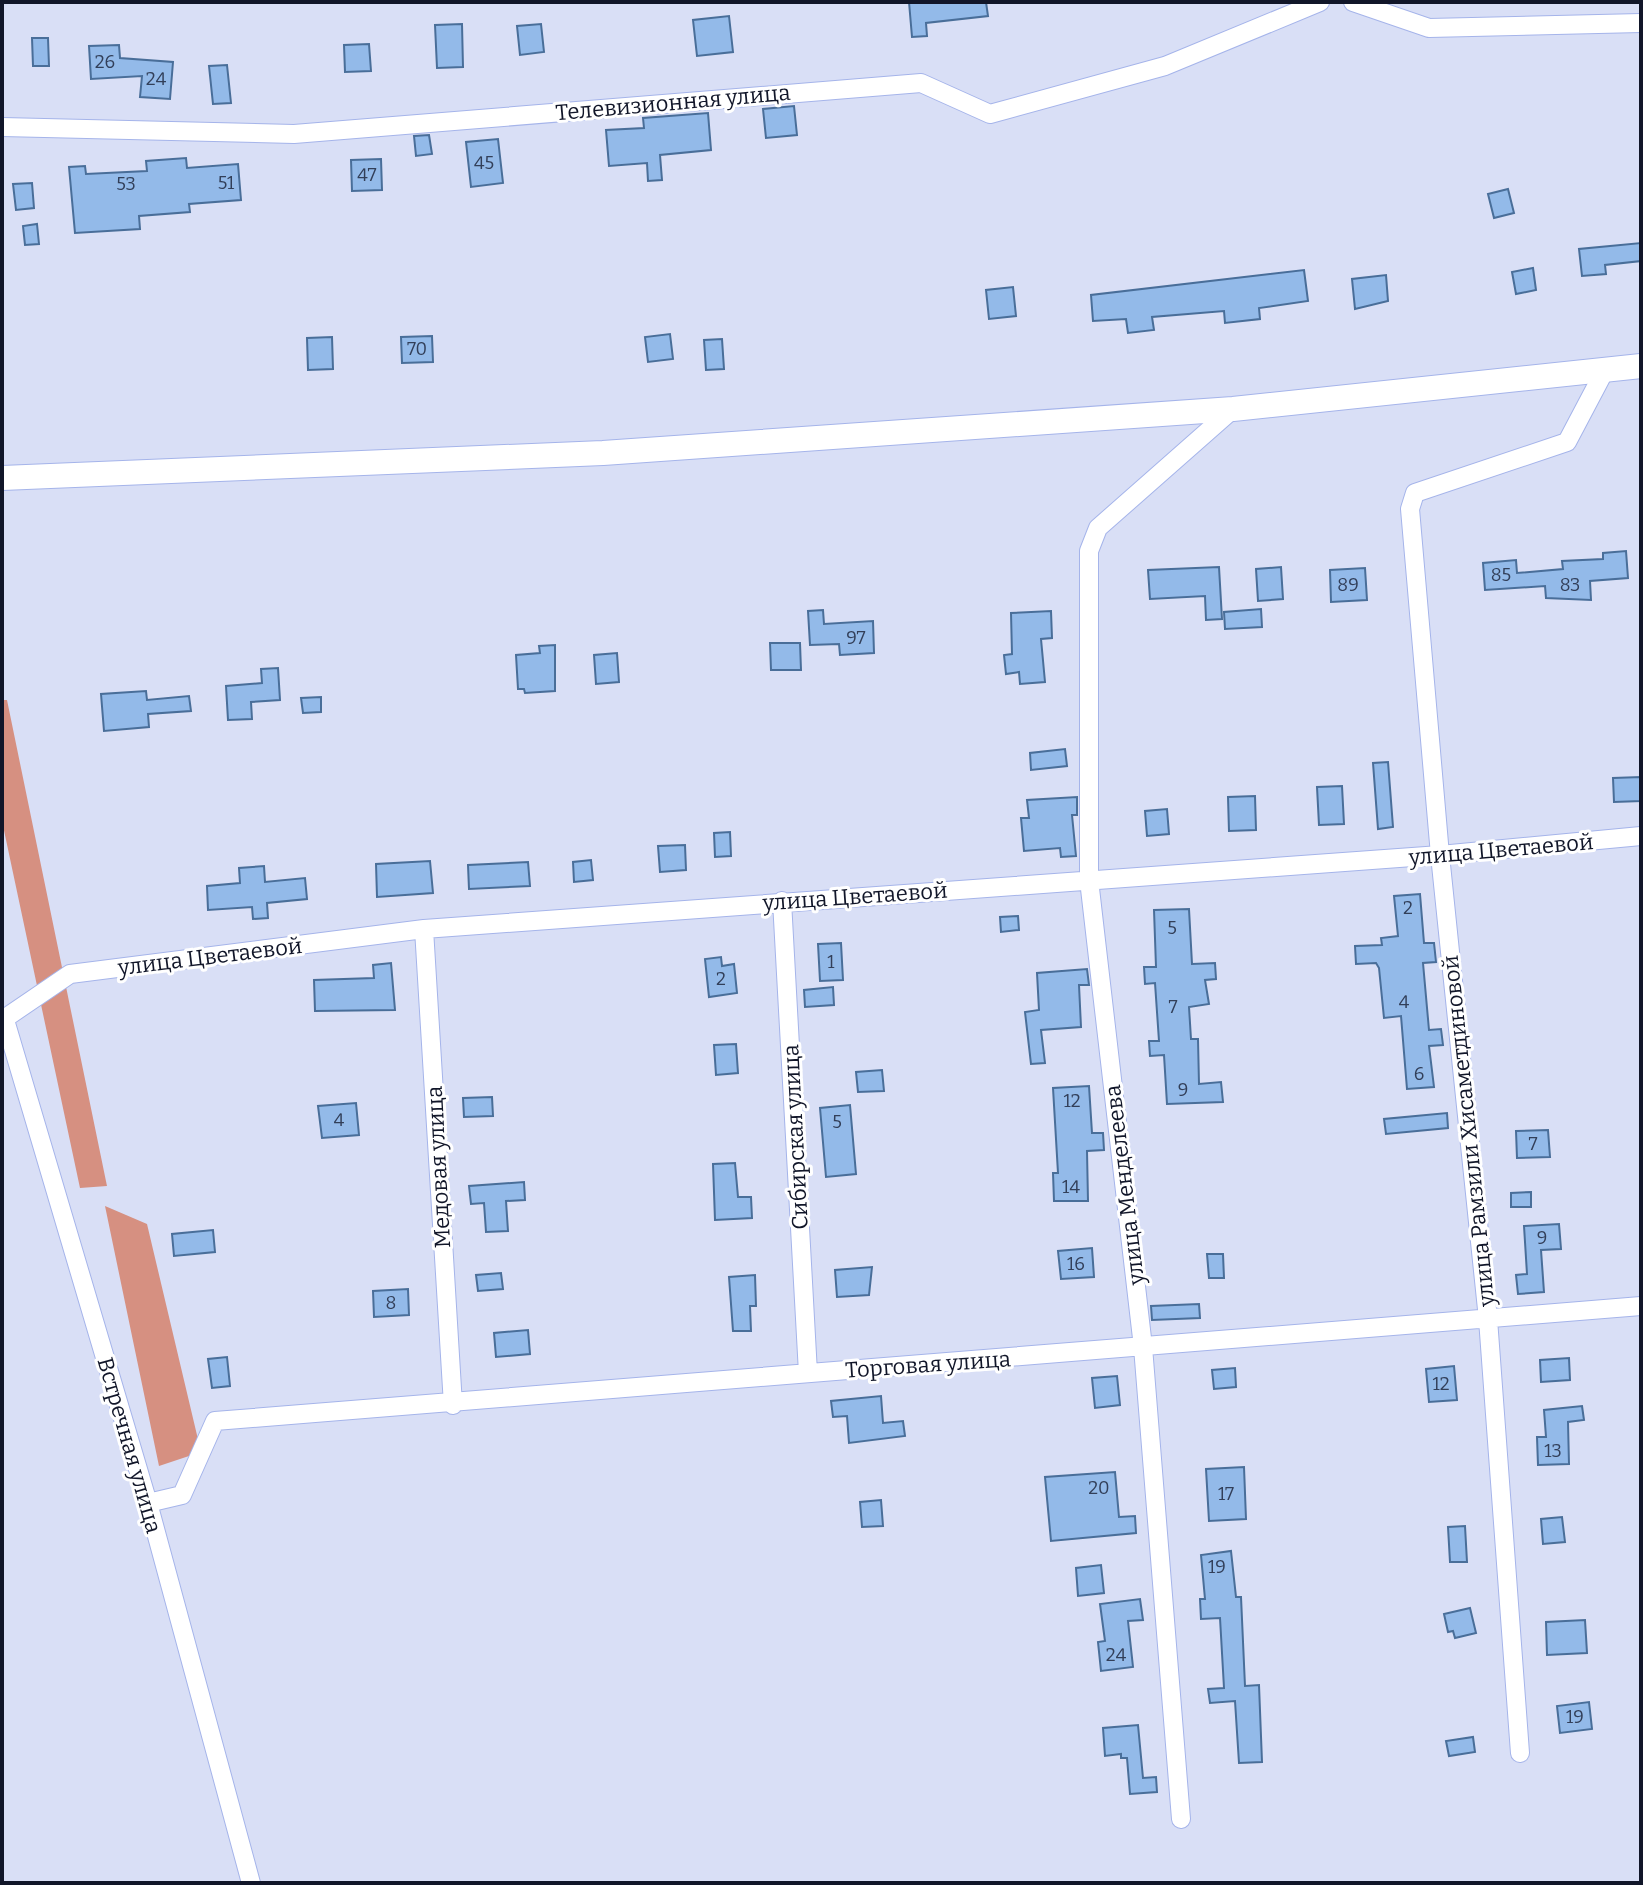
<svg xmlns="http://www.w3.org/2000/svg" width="1643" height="1885" viewBox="0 0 1643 1885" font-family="Bitter,serif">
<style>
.forest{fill:#d69081}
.building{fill:#93bae9;stroke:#496e99;stroke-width:2}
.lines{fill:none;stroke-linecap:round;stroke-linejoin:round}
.street-casing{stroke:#a5b4ea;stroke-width:20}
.secondary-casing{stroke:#a5b4ea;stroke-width:26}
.street{stroke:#fff;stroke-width:18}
.secondary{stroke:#fff;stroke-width:24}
.labels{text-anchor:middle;stroke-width:6;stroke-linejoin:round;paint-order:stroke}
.number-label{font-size:18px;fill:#323f59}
.street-label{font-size:22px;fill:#111629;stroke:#fff}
</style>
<rect width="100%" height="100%" fill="#d9dff6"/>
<path class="forest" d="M2,700H7L107,1186L80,1188L2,821Z
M105,1206L147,1224L201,1452L159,1466Z"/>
<path class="building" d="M909,2H986L988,16L926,23L927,36L912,37Z
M729,16L733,52L697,56L693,20Z
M462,24L463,67L437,68L435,25Z
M541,24L544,52L520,55L517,26Z
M32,38H48L49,66H33Z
M369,44L371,71L345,72L344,45Z
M119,45L120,58L173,62L170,99L140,97L142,76L91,79L89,46Z
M227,65L231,103L213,104L209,66Z
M794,106L797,135L766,138L763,109Z
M708,113L711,150L660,155L662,180L648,181L647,163L609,166L606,130L644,128L643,118Z
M429,135L432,154L416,156L414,136Z
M498,139L503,183L471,187L466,142Z
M186,158L187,168L238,164L241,200L189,204L190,212L139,216L140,229L75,233L69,167L85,166L86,174L147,171L146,161Z
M381,159L382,190L352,191L351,160Z
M32,183L34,208L16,210L13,184Z
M1508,189L1514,213L1494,218L1488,194Z
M37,224L39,244L25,245L23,226Z
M1641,243V261L1605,265L1606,274L1582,276L1579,249Z
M1533,268L1536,290L1516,294L1512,272Z
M1304,270L1308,301L1259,308L1260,319L1225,323L1224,311L1152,317L1154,330L1128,333L1126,319L1093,321L1091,295Z
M1386,275L1388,301L1355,309L1352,279Z
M1013,287L1016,316L989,319L986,290Z
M670,334L673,359L648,362L645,337Z
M432,336L433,362L402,363L401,337Z
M332,337L333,369L308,370L307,338Z
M722,339L724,369L706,370L704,340Z
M1626,551L1628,578L1590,581L1591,600L1546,598L1545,586L1485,590L1483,563L1516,560L1517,573L1563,569L1562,561L1603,559V553Z
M1219,567L1222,619L1206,620L1205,596L1150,599L1148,570Z
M1281,567L1283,599L1258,601L1256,569Z
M1365,568L1367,600L1331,602L1330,570Z
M1261,609L1262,627L1225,629L1224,612Z
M823,610L824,624L873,621L874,653L840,655L839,644L810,645L808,611Z
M1051,611L1052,638L1041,639L1045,682L1020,684L1019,672L1006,674L1004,655L1012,654L1011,613Z
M770,643H800L801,670H771Z
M555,645V691L525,693L524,689H518L516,655L540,653L539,646Z
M617,653L619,682L596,684L594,655Z
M278,668L280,700L251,702L252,719L228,720L226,686L262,683L261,669Z
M146,691L147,700L189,696L191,711L148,714L149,727L104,731L101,694Z
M321,697V712L303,713L301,698Z
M1065,749L1067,766L1031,770L1030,753Z
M1388,762L1393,827L1378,829L1373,763Z
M1641,777V801L1614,802L1613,778Z
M1342,786L1344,824L1319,825L1317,787Z
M1255,796L1256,830L1229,831L1228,797Z
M1077,797V815H1072L1076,856L1061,857L1060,848L1024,851L1021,818H1029L1027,800Z
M1167,809L1169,834L1147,836L1145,811Z
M730,832L731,856L715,857L714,833Z
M685,845L686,870L660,872L658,846Z
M591,860L593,880L574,882L573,862Z
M430,861L433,893L377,897L376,864Z
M528,862L530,886L469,889L468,865Z
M264,866L265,882L305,878L307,899L267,903L268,918L253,919L252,907L208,910L207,886L240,883L239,868Z
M1420,894L1424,943H1434L1436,962L1423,963L1429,1030L1441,1029L1443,1045L1429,1046L1434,1087L1407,1089L1401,1016L1384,1018L1379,968L1376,963L1356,964L1355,946L1382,945L1381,938L1398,936L1394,896Z
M1189,909L1192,964L1215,963L1216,979L1205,980L1209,1004L1189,1007L1191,1039H1198L1199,1084L1221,1082L1223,1102L1167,1104L1164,1055L1150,1056L1149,1041H1159L1155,983L1145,984L1144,967H1156L1154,910Z
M1018,916L1019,930L1001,932L1000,917Z
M841,943L843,980L820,981L818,944Z
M721,957L722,966L734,964L737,993L709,997L705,959Z
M391,963L395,1010L315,1011L314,980L374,978L373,965Z
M1087,969L1089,985H1079L1081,1027L1041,1030L1045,1063L1031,1064L1025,1012L1039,1010L1037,973Z
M833,987L834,1005L805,1007L804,990Z
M736,1044L738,1073L716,1075L714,1045Z
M882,1070L884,1091L858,1092L856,1072Z
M1089,1086L1092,1133H1103L1104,1150L1087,1151L1088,1201H1054L1053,1173H1058L1053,1088Z
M492,1097L493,1116L464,1117L463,1098Z
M356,1103L359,1135L322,1138L318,1106Z
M850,1105L856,1174L826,1177L820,1108Z
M1447,1113L1448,1128L1386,1134L1384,1119Z
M1548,1130L1550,1157L1517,1158L1516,1131Z
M735,1163L738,1197H751L752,1218L715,1220L713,1164Z
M524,1182L525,1200L506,1201L508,1231L486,1232L484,1203L471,1204L469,1186Z
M1531,1192V1207H1511V1193Z
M1559,1224L1561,1249L1541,1250L1544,1292L1518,1294L1516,1275L1527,1274L1524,1226Z
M213,1230L215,1252L174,1256L172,1234Z
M1092,1248L1094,1277L1061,1279L1058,1251Z
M1207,1254H1223L1224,1278H1209Z
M872,1267L869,1295L837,1297L835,1270Z
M501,1273L503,1289L478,1291L476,1275Z
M755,1275L756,1306H750L751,1331H733L729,1277Z
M408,1289L409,1315L374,1317L373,1291Z
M1199,1304L1200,1318L1152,1320L1151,1306Z
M528,1330L530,1354L496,1357L494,1333Z
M227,1357L230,1386L212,1388L208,1359Z
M1569,1358L1570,1380L1541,1382L1540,1360Z
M1454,1366L1457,1400L1429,1402L1426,1369Z
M1235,1368L1236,1387L1214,1389L1212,1370Z
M1117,1376L1120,1405L1095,1408L1092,1378Z
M881,1396L883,1423L903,1421L905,1436L849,1443L847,1416L833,1417L831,1401Z
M1582,1406L1584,1420L1568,1422L1569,1464L1538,1465L1537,1437H1546L1544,1410Z
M1244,1467L1246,1519L1209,1521L1206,1469Z
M1115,1472L1119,1517L1135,1516L1136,1533L1051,1541L1045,1477Z
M881,1500L883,1526L862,1527L860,1502Z
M1562,1517L1565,1542L1543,1544L1541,1519Z
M1465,1526L1467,1562H1450L1448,1527Z
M1231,1551L1236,1597H1241L1245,1686L1259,1685L1262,1762L1239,1763L1235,1701L1210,1703L1208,1689L1224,1688L1220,1618L1201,1619L1200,1599H1205L1201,1555Z
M1101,1565L1104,1593L1078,1596L1076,1568Z
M1140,1599L1143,1620L1128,1621L1133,1667L1101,1671L1098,1642L1105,1641L1100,1604Z
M1470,1608L1476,1633L1455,1638L1453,1631L1448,1632L1444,1614Z
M1585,1620L1587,1653L1547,1655L1546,1622Z
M1589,1702L1592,1729L1560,1733L1557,1706Z
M1138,1725L1143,1778L1156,1777L1157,1792L1130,1794L1127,1758H1121V1754L1105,1756L1103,1728Z
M1473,1737L1475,1752L1449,1756L1446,1741Z"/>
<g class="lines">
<g class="street-casing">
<path id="street" d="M1353,2L1429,28L1641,23
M2,127L294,134L921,83L990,114L1165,66L1320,2
M782,901L808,1373
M424,929L453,1405
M5,1020L148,1503L251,1883
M2,1036L4,1019L70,974L424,929L1440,855L1641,836
M148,1503L182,1495L215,1421L1641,1306
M1520,1753L1488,1319L1440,855L1410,509L1415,493L1567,442L1605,370
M1181,1819L1143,1347L1089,880V551L1098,528L1233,409"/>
</g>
<g class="secondary-casing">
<path id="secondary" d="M2,478L603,453L1233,409L1641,366"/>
</g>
<use href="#street" class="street"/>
<use href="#secondary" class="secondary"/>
</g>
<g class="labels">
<g class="number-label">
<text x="105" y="68">26</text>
<text x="156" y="85">24</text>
<text x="484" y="169">45</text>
<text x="367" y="181">47</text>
<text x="226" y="189">51</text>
<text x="126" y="190">53</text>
<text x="417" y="355">70</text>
<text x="1501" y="581">85</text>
<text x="1348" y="591">89</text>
<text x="1570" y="591">83</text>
<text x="856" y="644">97</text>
<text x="1408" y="914">2</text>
<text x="1172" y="934">5</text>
<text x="831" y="968">1</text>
<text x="721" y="985">2</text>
<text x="1404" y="1008">4</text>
<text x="1173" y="1013">7</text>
<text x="1419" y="1080">6</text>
<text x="1183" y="1096">9</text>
<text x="1072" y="1107">12</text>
<text x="339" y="1126">4</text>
<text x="837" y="1128">5</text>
<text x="1533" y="1150">7</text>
<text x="1071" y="1193">14</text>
<text x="1542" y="1244">9</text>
<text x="1076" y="1270">16</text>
<text x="391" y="1309">8</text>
<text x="1441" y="1390">12</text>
<text x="1553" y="1457">13</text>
<text x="1099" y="1494">20</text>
<text x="1226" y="1500">17</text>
<text x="1217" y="1573">19</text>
<text x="1116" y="1661">24</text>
<text x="1575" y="1723">19</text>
</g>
<g class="street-label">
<text transform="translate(673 102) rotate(-5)" y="8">Телевизионная улица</text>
<text transform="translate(1501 849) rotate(-5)" y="8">улица Цветаевой</text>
<text transform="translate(855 896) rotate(-4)" y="8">улица Цветаевой</text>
<text transform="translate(210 956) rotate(-7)" y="8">улица Цветаевой</text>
<text transform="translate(1468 1131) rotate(-96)" y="8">улица Рамзили Хисаметдиновой</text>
<text transform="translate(795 1137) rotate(-93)" y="8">Сибирская улица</text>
<text transform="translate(438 1167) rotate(-93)" y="8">Медовая улица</text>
<text transform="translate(1124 1185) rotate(-97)" y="8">улица Менделеева</text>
<text transform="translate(928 1364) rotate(-4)" y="8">Торговая улица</text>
<text transform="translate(130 1445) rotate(74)" y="8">Встречная улица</text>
</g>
</g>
<rect width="1643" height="1885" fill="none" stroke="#111629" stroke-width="8"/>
</svg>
